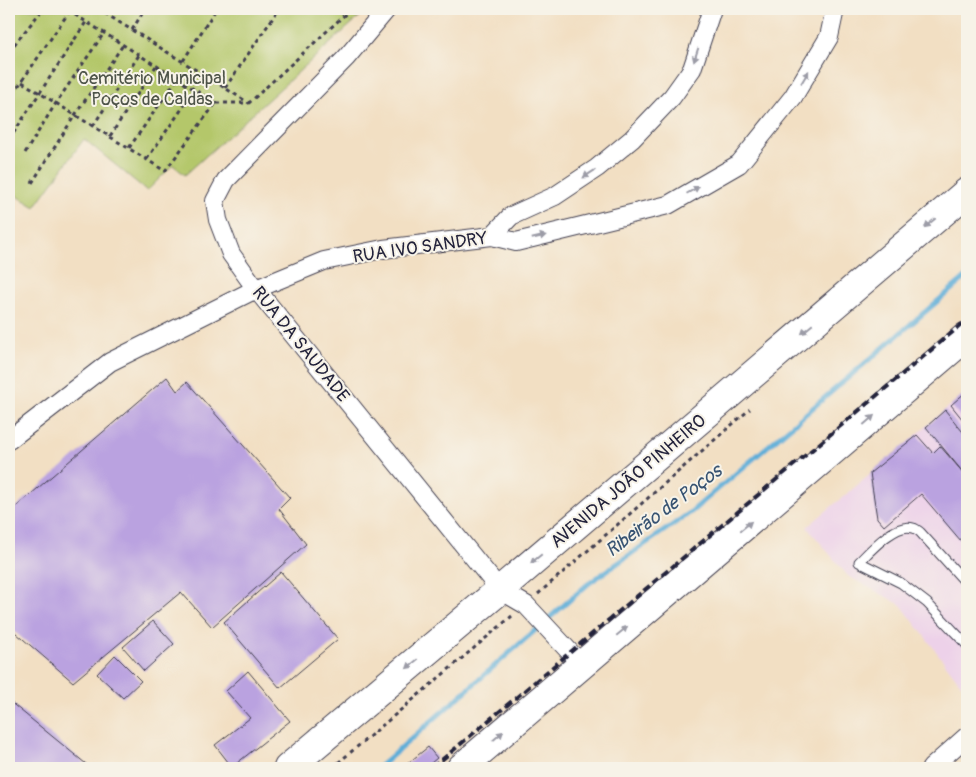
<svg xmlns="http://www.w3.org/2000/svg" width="976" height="777" viewBox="0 0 976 777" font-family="Pangolin,sans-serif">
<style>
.built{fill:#edd1e9}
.green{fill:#b4c76b;stroke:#6b7453}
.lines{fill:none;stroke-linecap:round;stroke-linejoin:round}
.stream{stroke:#5eaed8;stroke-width:5}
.building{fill:#baa2e0}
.service-casing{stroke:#413e4f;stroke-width:11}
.minor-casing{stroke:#413e4f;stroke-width:20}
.primary-casing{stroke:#413e4f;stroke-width:30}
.path{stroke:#413e4f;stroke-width:3;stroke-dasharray:4 4;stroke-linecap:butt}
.service{stroke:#fff;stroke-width:9}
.minor{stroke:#fff;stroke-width:18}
.primary{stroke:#fff;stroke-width:28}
.rail{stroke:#22223b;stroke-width:4;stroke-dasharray:8 4;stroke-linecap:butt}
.oneway{fill:#9c9ca7}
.labels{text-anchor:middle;stroke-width:4;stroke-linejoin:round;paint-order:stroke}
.park-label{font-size:18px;fill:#4e5449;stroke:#f7f3e8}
.street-label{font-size:18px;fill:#22223b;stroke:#f7f3e8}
.water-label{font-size:19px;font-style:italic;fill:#375372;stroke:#f7f3e8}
</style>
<rect width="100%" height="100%" fill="#f7f3e8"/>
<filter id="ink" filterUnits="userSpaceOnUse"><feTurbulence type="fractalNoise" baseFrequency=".02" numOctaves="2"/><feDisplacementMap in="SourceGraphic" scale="10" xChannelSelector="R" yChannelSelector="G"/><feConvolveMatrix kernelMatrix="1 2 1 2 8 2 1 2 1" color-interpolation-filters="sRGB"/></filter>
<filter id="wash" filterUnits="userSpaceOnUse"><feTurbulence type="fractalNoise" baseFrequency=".0096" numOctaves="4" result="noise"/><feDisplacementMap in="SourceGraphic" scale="20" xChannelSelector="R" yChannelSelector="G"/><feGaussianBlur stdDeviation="1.12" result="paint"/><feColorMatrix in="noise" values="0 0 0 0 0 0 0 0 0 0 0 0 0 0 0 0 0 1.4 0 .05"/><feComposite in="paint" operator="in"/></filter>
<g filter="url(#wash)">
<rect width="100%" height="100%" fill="#f2dfc3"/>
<path class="built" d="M967,391V692L901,605L848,576L807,527L890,458Z"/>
<path class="green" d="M9,9H368L185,175L173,165L147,191L84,139L35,207L9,191Z"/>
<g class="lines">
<path class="stream" d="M378,768L588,584L691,512L967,276"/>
</g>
<g id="blocks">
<path class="building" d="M167,377L177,391L187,382L290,498L279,509L306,544L212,627L181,592L73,682L9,627V513Z
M967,391V425L951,405Z
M945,410L967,437V548L921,494L884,526L877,518L870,473L917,435L933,453L940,446L966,476L926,427Z
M281,572L338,639L280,688L224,622Z
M153,621L174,644L144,671L123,647Z
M115,655L141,681L123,698L97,674Z
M248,671L290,721L232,767L215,745L250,718L226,691Z
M9,701L91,768H9Z
M428,747L437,758L425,768H402Z"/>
</g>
</g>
<g filter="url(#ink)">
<use href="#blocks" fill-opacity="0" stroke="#413e4f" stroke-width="1"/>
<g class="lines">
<g class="service-casing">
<path id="service" d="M967,584L920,532C917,530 915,528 913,528C896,522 870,551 859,562L901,583L927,603L967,645"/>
</g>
<g class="minor-casing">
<path id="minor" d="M387,9L346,58L226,180L215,201L218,220L231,254L256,289L500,590L526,605L582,665
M492,236L511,216L555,196L597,168L632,139L672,97L692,69L712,9
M9,440L110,362L256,289L324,261L383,249L492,236L516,242L668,205L739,164L793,97L829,37L835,9
M931,768L967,736"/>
</g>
<g class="primary-casing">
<path id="primary" d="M288,768L500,590L967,192
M461,768L967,336"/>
</g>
<path class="path" d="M98,9L249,103
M343,9L348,12
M132,30L145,9
M9,51L43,9
M183,61L216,9
M22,82L165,171L216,103L69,11
M225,88L279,9
M9,100L71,9
M216,103H249L351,9
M93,126L139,55
M110,136L156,66
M9,140L86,22
M129,148L177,79
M25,153L56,103L104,33
M147,159L195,90
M32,183L75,115L123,45
M538,594L750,409
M332,768L512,616"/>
<use href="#service" class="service"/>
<use href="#minor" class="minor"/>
<use href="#primary" class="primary"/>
<path class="rail" d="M432,768L967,320"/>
</g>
<defs><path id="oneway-solid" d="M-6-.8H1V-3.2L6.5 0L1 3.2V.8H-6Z" transform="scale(1.25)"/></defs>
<g class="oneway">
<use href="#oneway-solid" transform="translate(696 55) rotate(108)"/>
<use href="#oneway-solid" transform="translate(805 77) rotate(-59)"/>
<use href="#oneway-solid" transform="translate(589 174) rotate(147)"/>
<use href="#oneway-solid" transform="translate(693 190) rotate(-30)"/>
<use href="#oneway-solid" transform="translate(930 223) rotate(140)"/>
<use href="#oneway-solid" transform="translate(539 237) rotate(-14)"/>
<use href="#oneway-solid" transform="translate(807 329) rotate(140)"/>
<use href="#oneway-solid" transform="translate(869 420) rotate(-41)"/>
<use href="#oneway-solid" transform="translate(746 526) rotate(-40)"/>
<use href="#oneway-solid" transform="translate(536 559) rotate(140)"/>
<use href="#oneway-solid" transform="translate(622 631) rotate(-40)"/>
<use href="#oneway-solid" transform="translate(412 664) rotate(140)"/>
<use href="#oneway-solid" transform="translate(498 736) rotate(-41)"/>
</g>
</g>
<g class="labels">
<g class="park-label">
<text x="152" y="84">Cemitério Municipal<tspan x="152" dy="21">Poços de Caldas</tspan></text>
</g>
<g class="street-label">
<text transform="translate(420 247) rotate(-8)" y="6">RUA IVO SANDRY</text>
<text transform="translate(301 344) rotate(51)" y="6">RUA DA SAUDADE</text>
<text transform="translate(628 481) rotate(-40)" y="6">AVENIDA JOÃO PINHEIRO</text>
</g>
<g class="water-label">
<text transform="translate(663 510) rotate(-37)" y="7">Ribeirão de Poços</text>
</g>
</g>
<rect width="976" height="777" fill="none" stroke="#f7f3e8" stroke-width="30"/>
</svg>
